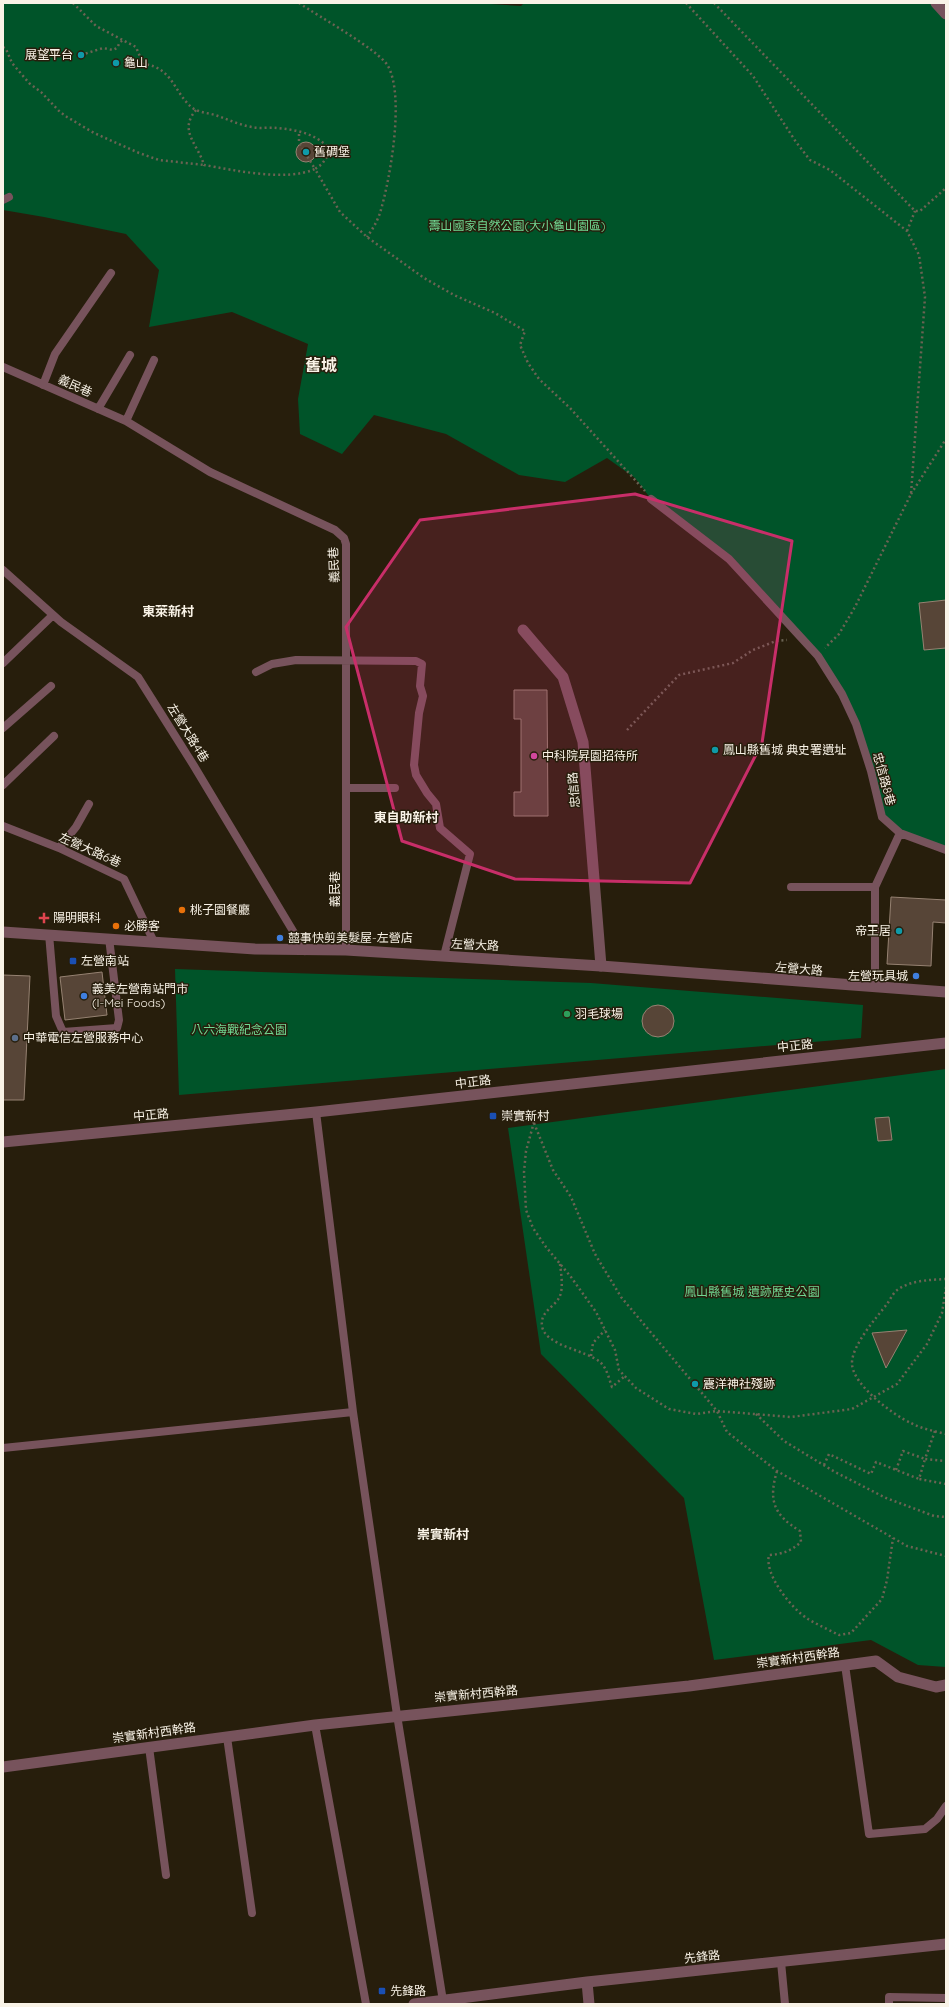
<svg xmlns="http://www.w3.org/2000/svg" width="949" height="2007" viewBox="0 0 949 2007" font-family="Quicksand,'Noto Sans TC',sans-serif">
<style>
.green{fill:#005429}
.building{fill:#574537;stroke:#968272}
.lines{fill:none;stroke-linecap:round;stroke-linejoin:round}
.path{stroke:#6b6353;stroke-width:2.5;stroke-dasharray:2 3;stroke-linecap:butt}
.service{stroke:#77535c;stroke-width:8}
.pedestrian{stroke:#77535c;stroke-width:11}
.minor{stroke:#77535c;stroke-width:11}
.tertiary{stroke:#77535c;stroke-width:11}
.marked{fill:#c82e69;fill-opacity:0.2;stroke:#c82e69;stroke-width:3;stroke-linejoin:round}
.culture-dot{fill:#0f9aa8;stroke:#271e0c;stroke-width:1.5}
.hotel-dot{fill:#d1479c;stroke:#271e0c;stroke-width:1.5}
.food-dot{fill:#e8710a;stroke:#271e0c;stroke-width:1.5}
.health-dot{fill:#e0444e;stroke:#271e0c;stroke-width:1.5}
.shop-dot{fill:#3f7fe0;stroke:#271e0c;stroke-width:1.5}
.transit-dot{fill:#1a4fb4;stroke:#271e0c;stroke-width:1.5}
.leisure-dot{fill:#2e9e5b;stroke:#271e0c;stroke-width:1.5}
.service-dot{fill:#5c6f8a;stroke:#271e0c;stroke-width:1.5}
.labels{text-anchor:middle;stroke-width:3;stroke-linejoin:round;paint-order:stroke}
.poi-label{font-size:12px;fill:#f9f3e7;stroke:#271e0c;text-anchor:start}
.park-label{font-size:12px;fill:#71d993;stroke:#271e0c}
.street-label{font-size:12px;fill:#f9f3e7;stroke:#271e0c}
.neighbourhood-label{font-size:13px;font-weight:bold;fill:#f9f3e7;stroke:#271e0c}
.district-label{font-size:16px;font-weight:bold;fill:#f9f3e7;stroke:#271e0c}
</style>
<rect width="100%" height="100%" fill="#271e0c"/>
<path class="green" d="M3,3H476L521,6L524,3H931L946,19V850L900,833L882,817L856,724L828,672L729,559L651,499L635,478L607,458L565,482L519,475L446,434L374,415L342,454L300,434L298,399L308,344L232,312L149,327L159,270L126,234L44,217L3,210Z
M175,969L591,983L863,1005L861,1038L179,1095Z
M946,1069V1667L918,1665L871,1640L714,1660L684,1498L541,1354L508,1128Z"/>
<path class="building" d="M296 152a10 10 0 1 1 20 0a10 10 0 1 1-20 0Z
M946,600V648L924,650L919,603Z
M514,690H547L548,816H514V792H521V719H514Z
M891,897L946,900V923L933,922L931,966L887,964Z
M102,972L107,1015L65,1020L60,977Z
M3,975L30,976L24,1100H3Z
M642 1021a16 16 0 1 1 32 0a16 16 0 1 1-32 0Z
M889,1117L892,1140L878,1141L875,1118Z
M907,1330L886,1368L872,1333Z"/>
<g class="lines">
<path class="path" d="M73,3L96,26L136,47L143,64C174,67 174,95 194,109C201,113 210,113 218,116C229,120 240,125 252,127C260,129 269,127 277,128C298,130 318,134 331,151L322,164L315,169L340,212L367,237L424,278L454,295L495,313L525,331L520,345L528,363L539,379L570,408L645,491
M299,3C318,16 379,50 388,66C405,97 390,180 380,213C377,222 372,230 367,237
M686,3L753,76L796,142L810,160L830,170L907,231L919,255L925,297L911,494L855,607L839,634L825,648
M714,3L915,211H920L946,188
M3,47L6,49L12,63L29,83L41,92L60,112L67,117L94,133L139,153L159,160L204,165
M81,55L103,48L113,50L117,48L120,42L123,40
M196,110C178,131 198,144 204,165C234,170 286,182 315,169L299,143V132
M907,231L915,211
M911,494L946,439
M627,730L679,675L733,663L753,650L776,641L787,640
M534,1122L526,1151L524,1172L526,1210L533,1228L546,1247L571,1277L596,1312L615,1350L619,1370L636,1388L669,1409L696,1414L717,1411L791,1417L852,1409L897,1384L927,1344L942,1313L946,1287
M534,1123L553,1170L571,1197L595,1254L621,1297L717,1411L727,1432L777,1471L907,1546L946,1556
M560,1264C561,1273 564,1289 559,1298C554,1307 540,1312 542,1326C545,1346 586,1350 600,1362C607,1368 609,1379 612,1387L625,1376
M946,1279C930,1280 909,1280 896,1291C892,1295 890,1300 887,1304C877,1317 851,1346 852,1364C853,1385 893,1415 911,1423C922,1429 934,1431 946,1434
M591,1356L593,1343L605,1330
M756,1414L784,1441L835,1472L886,1498L934,1516L946,1517
M935,1431L925,1459L946,1461
M824,1465L829,1454L871,1474L876,1462L919,1479
M896,1470L903,1451L925,1459L919,1479L946,1484
M777,1471C768,1501 774,1515 800,1531L801,1542C791,1551 783,1554 769,1555C764,1575 792,1609 808,1619C818,1625 829,1630 839,1635L851,1633L882,1599L887,1580L893,1538"/>
<path class="service" d="M3,200L9,197
M3,367L126,421L210,472L335,530L344,538L346,544V950
M43,385L55,354L111,273
M98,409L130,355
M126,421L154,360
M651,499L729,559L818,656L842,694L856,724L871,771L882,817L900,833L875,887V988
M3,570L61,622L138,677L194,766L305,951
M3,663L53,615
M256,672L272,664L296,660L416,661L422,664L420,686L423,696L419,713L414,765L416,775L427,793L436,804L440,828L470,854L444,956
M3,728L51,686
M3,785L54,736
M348,788H395
M3,826L59,848L124,879L154,942
M900,833L946,850
M59,848L76,827L89,804
M791,887H875
M49,934L56,1016L63,1032L117,1028L119,1020L109,938
M316,1112L353,1412L397,1715L443,2001
M3,1448L353,1412
M845,1665L869,1834L925,1829L937,1819L946,1806
M315,1725L366,2004
M227,1737L252,1913
M149,1747L166,1875
M781,1962L785,2004
M889,2004V1997L946,1998"/>
<path class="pedestrian" d="M936,3L946,14"/>
<path class="minor" d="M523,630L563,677L583,742L601,966
M3,1142L316,1112L946,1043
M3,1767L315,1725L689,1686L876,1661L898,1677L936,1687L946,1685
M587,1982L589,2004
M414,2004L587,1982L946,1944"/>
<path class="tertiary" d="M3,932L255,949L346,950L601,966L946,992"/>
</g>
<path class="marked" d="M635,494L792,541L762,743L690,883L515,879L402,841L346,627L420,520Z"/>
<g class="culture-dot">
<circle cx="81" cy="55" r="4"/>
<circle cx="116" cy="63" r="4"/>
<circle cx="306" cy="152" r="4"/>
<circle cx="715" cy="750" r="4"/>
<circle cx="899" cy="931" r="4"/>
<circle cx="695" cy="1384" r="4"/>
</g>
<circle class="hotel-dot" cx="534" cy="756" r="4"/>
<g class="food-dot">
<circle cx="182" cy="910" r="4"/>
<circle cx="116" cy="926" r="4"/>
</g>
<path class="health-dot" d="M42 912h4v4h4v4h-4v4h-4v-4h-4v-4h4z"/>
<g class="shop-dot">
<circle cx="280" cy="938" r="4"/>
<circle cx="916" cy="976" r="4"/>
<circle cx="84" cy="996" r="4"/>
</g>
<g class="transit-dot">
<rect x="69" y="957" width="8" height="8" rx="2"/>
<rect x="489" y="1112" width="8" height="8" rx="2"/>
<rect x="378" y="1987" width="8" height="8" rx="2"/>
</g>
<circle class="leisure-dot" cx="567" cy="1014" r="4"/>
<circle class="service-dot" cx="15" cy="1038" r="4"/>
<g class="labels">
<g class="poi-label">
<text x="73" y="59" text-anchor="end">展望平台</text>
<text x="124" y="67">龜山</text>
<text x="314" y="156">舊碉堡</text>
<text x="723" y="754">鳳山縣舊城 典史署遺址</text>
<text x="542" y="760">中科院昇園招待所</text>
<text x="190" y="914">桃子園餐廳</text>
<text x="53" y="922">陽明眼科</text>
<text x="124" y="930">必勝客</text>
<text x="891" y="935" text-anchor="end">帝王居</text>
<text x="288" y="942">囍事快剪美髮屋-左營店</text>
<text x="81" y="965">左營南站</text>
<text x="908" y="980" text-anchor="end">左營玩具城</text>
<text x="92" y="993">義美左營南站門市<tspan x="92" dy="14">(I-Mei Foods)</tspan></text>
<text x="575" y="1018">羽毛球場</text>
<text x="23" y="1042">中華電信左營服務中心</text>
<text x="501" y="1120">崇實新村</text>
<text x="703" y="1388">震洋神社殘跡</text>
<text x="390" y="1995">先鋒路</text>
</g>
<g class="park-label">
<text x="517" y="230">壽山國家自然公園(大小龜山園區)</text>
<text x="239" y="1034">八六海戰紀念公園</text>
<text x="752" y="1296">鳳山縣舊城 遺跡歷史公園</text>
</g>
<g class="street-label">
<text transform="translate(75 386) rotate(24)" y="4">義民巷</text>
<text transform="translate(334 565) rotate(-92)" y="4">義民巷</text>
<text transform="translate(188 733) rotate(58)" y="4">左營大路4巷</text>
<text transform="translate(884 779) rotate(75)" y="4">忠信路8巷</text>
<text transform="translate(574 790) rotate(-95)" y="4">忠信路</text>
<text transform="translate(90 850) rotate(24)" y="4">左營大路6巷</text>
<text transform="translate(335 889) rotate(-90)" y="4">義民巷</text>
<text transform="translate(475 945) rotate(3)" y="4">左營大路</text>
<text transform="translate(799 969) rotate(5)" y="4">左營大路</text>
<text transform="translate(795 1046) rotate(-6)" y="4">中正路</text>
<text transform="translate(473 1082) rotate(-7)" y="4">中正路</text>
<text transform="translate(151 1115) rotate(-5)" y="4">中正路</text>
<text transform="translate(798 1658) rotate(-8)" y="4">崇實新村西幹路</text>
<text transform="translate(476 1694) rotate(-5)" y="4">崇實新村西幹路</text>
<text transform="translate(154 1733) rotate(-8)" y="4">崇實新村西幹路</text>
<text transform="translate(702 1957) rotate(-6)" y="4">先鋒路</text>
</g>
<g class="neighbourhood-label">
<text x="168" y="616">東萊新村</text>
<text x="406" y="822">東自助新村</text>
<text x="443" y="1539">崇實新村</text>
</g>
<g class="district-label">
<text x="321" y="371">舊城</text>
</g>
</g>
<rect width="949" height="2007" fill="none" stroke="#f9f3e7" stroke-width="8"/>
</svg>
